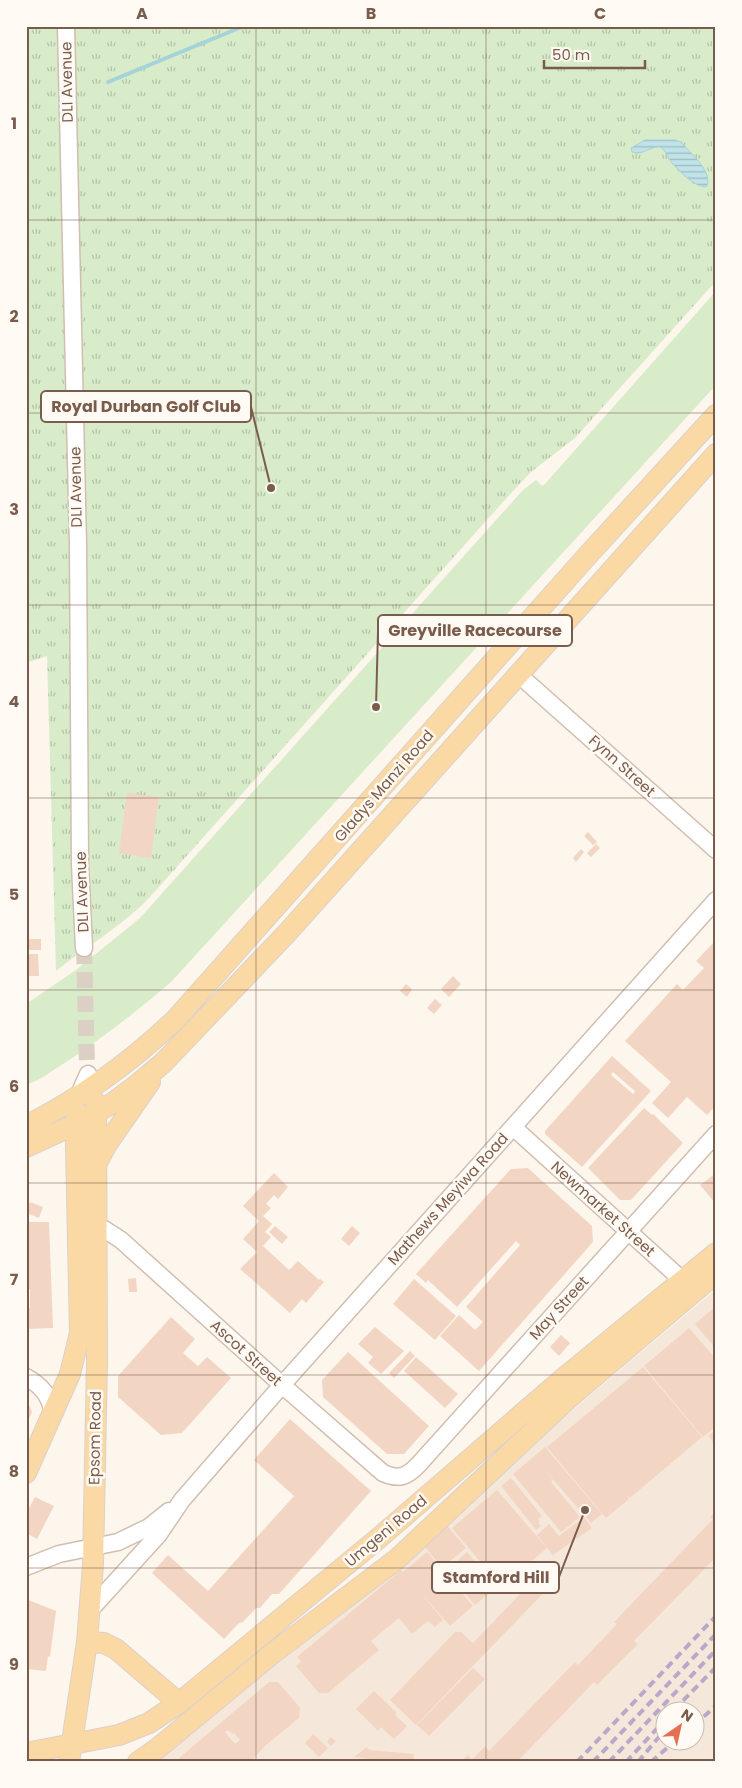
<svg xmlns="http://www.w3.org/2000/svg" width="742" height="1788" viewBox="0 0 742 1788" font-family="Poppins,sans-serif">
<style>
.residential{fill:#f5e8da;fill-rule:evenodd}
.grass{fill:url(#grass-tufts)}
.pitch{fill:#d8ecc9}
.water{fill:url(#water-rules);stroke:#a5d3da}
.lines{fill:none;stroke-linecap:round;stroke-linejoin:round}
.stream{stroke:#a5d3da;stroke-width:4}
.building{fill:#f3d5c3;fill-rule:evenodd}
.minor-tunnel{stroke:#dcd0c4;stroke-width:16;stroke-dasharray:16 8;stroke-linecap:butt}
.minor-casing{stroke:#d1beb0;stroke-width:19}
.major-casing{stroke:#dad1cd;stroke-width:22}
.minor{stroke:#fff;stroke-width:16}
.major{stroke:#fbd9a5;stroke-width:20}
.rail{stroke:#b9a8c9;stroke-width:4;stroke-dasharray:8 5;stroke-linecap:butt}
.grid{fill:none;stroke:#7a5c4d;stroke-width:1;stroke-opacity:0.55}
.labels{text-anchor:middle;stroke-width:5;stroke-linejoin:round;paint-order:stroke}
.street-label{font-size:15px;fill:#7a5c4d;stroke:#fffaf3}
.leader{fill:none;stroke:#7a5c4d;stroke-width:2}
.callout-dot{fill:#7a5c4d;stroke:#fffaf3;stroke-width:2}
.callout{fill:#fffaf3;stroke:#7a5c4d;stroke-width:2}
.callout-label{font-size:16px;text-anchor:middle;font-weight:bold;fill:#7a5c4d}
.neatline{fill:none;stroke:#7a5c4d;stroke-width:2}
.grid-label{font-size:16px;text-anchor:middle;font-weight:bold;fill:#7a5c4d}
</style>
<defs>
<pattern id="grass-tufts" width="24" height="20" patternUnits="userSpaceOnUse" patternTransform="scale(1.25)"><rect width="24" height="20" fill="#d8ecc9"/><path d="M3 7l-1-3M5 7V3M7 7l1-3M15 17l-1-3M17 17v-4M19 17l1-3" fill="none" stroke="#b4c2a5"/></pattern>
<pattern id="water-rules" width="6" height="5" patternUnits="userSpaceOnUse" patternTransform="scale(1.25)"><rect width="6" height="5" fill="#bfe3e8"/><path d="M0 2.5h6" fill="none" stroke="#a0bbbe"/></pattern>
</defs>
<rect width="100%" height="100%" fill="#fdf6ec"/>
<path class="residential" d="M716,1289V1762H140L210,1716ZM664,1710H694V1740H664Z"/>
<path class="grass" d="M26,26H716V281L575,438L531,472L502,503L149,898C122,926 87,946 56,971L47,656L26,663Z"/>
<path class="pitch" d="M716,291V385L171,982C136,1012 99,1041 60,1066C50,1072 38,1082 26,1084V1004L76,970L140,918L522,491L536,480L542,486L544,485Z"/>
<path class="water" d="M645,140H675L681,142C691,154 712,170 707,186L704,187C693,185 680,172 672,163C667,158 667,151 660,147C650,146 643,156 632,152L631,148Z"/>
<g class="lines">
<path class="stream" d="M108,82L244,26
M26,115H27"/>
</g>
<path class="building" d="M127,793L159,797L151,858L119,853Z
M588,832L597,842L593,845L584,836Z
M596,844L600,848L591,857L587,853Z
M581,849L584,852L576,862L573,858Z
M26,939H41V950H26Z
M716,940V1105L707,1115L687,1097L668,1118L652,1103L671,1082L625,1041L677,984L683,990L704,968L696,961Z
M26,954H38L39,976H26Z
M453,976L461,984L449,997L441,989Z
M406,984L412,989L407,997L400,991Z
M435,999L442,1005L434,1014L427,1008Z
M612,1056L651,1091L582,1167L545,1134V1131ZM613,1072L635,1091L633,1094L611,1075Z
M644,1108L652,1115L653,1114L683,1143L631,1200H620L588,1168Z
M528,1168L592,1226L593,1242L479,1371L440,1336L459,1315L475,1330L483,1322L466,1307L520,1245L516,1241L457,1307L428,1280L426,1283L416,1274L511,1169Z
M274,1173L288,1187L278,1199L274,1195L266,1204L271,1208L263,1216L272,1224L265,1232L271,1237L263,1246L289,1270L298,1261L319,1280L320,1279L324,1282L306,1303L302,1299L290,1313L240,1269L257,1252L243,1239L259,1221L243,1206Z
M716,1173V1204L700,1185Z
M30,1202L43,1207L39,1218L26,1213Z
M26,1222H49L53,1328L26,1329V1308H30V1289H26V1263H29L28,1241H26Z
M275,1226L288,1237L282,1244L269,1232Z
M352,1226L360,1233L349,1246L341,1239Z
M136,1278L137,1292H129L128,1279Z
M414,1279L456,1316L435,1340L393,1304Z
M716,1306V1349L695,1324Z
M171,1317L195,1339L183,1353L198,1366L207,1357L231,1378L182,1433L161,1435L118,1397V1376Z
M375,1327L404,1351L381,1374L368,1363L373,1357L358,1344Z
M689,1328L716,1359V1426L703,1437L644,1366Z
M561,1335L570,1343L559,1356L550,1347Z
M410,1351L415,1356L394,1378L389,1373Z
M348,1352L429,1426L404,1454H387L323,1397L322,1380Z
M416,1357L458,1394L445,1408L404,1371Z
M643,1367L702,1437L630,1498L626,1494L629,1499L606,1518L547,1447Z
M26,1398L32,1412L26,1425Z
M290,1419L371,1491L279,1594H272L260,1608H256L243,1622L239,1623L224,1639L152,1573L168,1555L208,1591L294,1496L254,1460Z
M716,1430V1445L708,1436Z
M545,1447L602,1514L591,1523L544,1469L553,1480L551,1482L580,1517L561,1532L513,1474Z
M511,1478L542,1516L538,1519L540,1521L538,1523L541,1526L536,1530L501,1486Z
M497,1490L547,1548L501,1587L452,1528Z
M35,1497L54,1506L37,1539L26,1533V1514Z
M716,1511V1557L634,1641L638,1644L597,1685L594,1682L517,1762H461L468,1755L472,1760L485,1746L489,1751L575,1662L578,1665L617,1624L614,1622L713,1519L710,1517Z
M584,1517L592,1528L553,1555L537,1535L549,1524L559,1536Z
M444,1522L466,1548L442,1568L421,1542Z
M427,1552L473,1606L450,1626L420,1592L443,1620L435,1627L428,1621L412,1634L399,1618L371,1641L379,1650L328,1693H319L296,1666L301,1662L297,1657L401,1570L403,1572Z
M467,1552L497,1587L475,1605L446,1571Z
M543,1570L555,1581L416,1725L390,1700L455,1632H461L473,1643Z
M26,1599L56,1611L50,1657L48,1656L46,1671L26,1669Z
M473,1668L485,1679L429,1736L417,1725Z
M269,1682H278L300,1708L299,1718L266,1745L250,1762H182L179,1758ZM228,1730L233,1734L234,1733L240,1740L235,1744L225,1732Z
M374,1691L397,1713L395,1715L407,1726L394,1739L381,1727L378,1731L356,1709Z
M313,1734L328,1748L319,1757L305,1743Z
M331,1737L336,1741L331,1746L327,1742Z
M367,1747L369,1750L414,1754L413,1762H372L371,1759L354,1757Z"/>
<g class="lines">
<path class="minor-tunnel" d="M84,948L87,1066"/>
<g class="minor-casing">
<path id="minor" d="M66,26L78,545L80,864L84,948
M528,683L716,850
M78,1097L88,1074
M513,1127L691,1288
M95,1226L104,1229L121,1240L282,1385L383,1473C399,1480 407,1477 419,1464L716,1134
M26,1377C42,1386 49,1395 53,1412
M26,1567L59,1554L118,1542L149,1527L169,1511
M90,1610L159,1534L182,1500L282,1385L716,900"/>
</g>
<g class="major-casing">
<path id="major" d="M26,1126C83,1097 130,1063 176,1019L588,555L716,415
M26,1147L76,1124L111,1104L138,1084L164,1062L287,933L716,454
M97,1163L107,1144L150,1082
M26,1473L70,1374L80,1333L76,1148L77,1113
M87,1642L104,1643L116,1649L179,1703
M26,1753L119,1735L149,1723L179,1703L380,1537L559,1382L716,1253
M69,1762L87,1642L93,1564L97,1361L96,1103
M138,1762L158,1748L273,1653L397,1559L571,1396L716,1273"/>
</g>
<use href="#minor" class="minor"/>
<use href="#major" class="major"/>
<path class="rail" d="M674,1710L716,1667
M694,1725L716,1706
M577,1762L716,1616
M593,1762L716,1634
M609,1762L716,1650
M626,1762L664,1721
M638,1762L664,1731
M651,1762L676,1740"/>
</g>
<path class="grid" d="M256,26V1762M486,26V1762M26,220H716M26,413H716M26,605H716M26,798H716M26,990H716M26,1183H716M26,1375H716M26,1568H716"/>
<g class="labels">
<g class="street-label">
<text transform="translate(67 82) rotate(-91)" y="5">DLI Avenue</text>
<text transform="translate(76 487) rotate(-91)" y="5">DLI Avenue</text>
<text transform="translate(622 766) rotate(42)" y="5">Fynn Street</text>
<text transform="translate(384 786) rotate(-49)" y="5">Gladys Manzi Road</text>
<text transform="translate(82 892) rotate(-92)" y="5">DLI Avenue</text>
<text transform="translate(448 1199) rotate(-48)" y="5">Mathews Meyiwa Road</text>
<text transform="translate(603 1209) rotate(42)" y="5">Newmarket Street</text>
<text transform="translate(559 1308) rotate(-48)" y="5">May Street</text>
<text transform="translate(246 1353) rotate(42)" y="5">Ascot Street</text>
<text transform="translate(95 1438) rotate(-89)" y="5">Epsom Road</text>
<text transform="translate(386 1531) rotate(-40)" y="5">Umgeni Road</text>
</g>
</g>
<path class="leader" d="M271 488L251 407M376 707L378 631M585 1510L559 1577"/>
<g class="callout-dot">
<circle cx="271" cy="488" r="5"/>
<circle cx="376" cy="707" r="5"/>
<circle cx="585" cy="1510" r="5"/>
</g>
<g class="callout">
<rect x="41" y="391" width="210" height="31" rx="5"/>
<rect x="378" y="615" width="194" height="31" rx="5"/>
<rect x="432" y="1562" width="127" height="31" rx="5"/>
</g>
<g class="callout-label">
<text x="146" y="412">Royal Durban Golf Club</text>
<text x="475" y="636">Greyville Racecourse</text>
<text x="496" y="1583">Stamford Hill</text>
</g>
<rect width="742" height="1788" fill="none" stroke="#fffaf3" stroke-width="55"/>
<g transform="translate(680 1726) rotate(34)"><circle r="24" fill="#fffaf3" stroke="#cabbb1"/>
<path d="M0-4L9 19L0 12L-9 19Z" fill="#e76f51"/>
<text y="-8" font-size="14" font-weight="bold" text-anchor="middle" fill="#7a5c4d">N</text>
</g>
<path d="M544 60v8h101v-8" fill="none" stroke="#7a5c4d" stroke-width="2.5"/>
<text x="552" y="60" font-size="15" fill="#7a5c4d" stroke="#fffaf3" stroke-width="4" paint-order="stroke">50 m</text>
<rect x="28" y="28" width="686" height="1732" class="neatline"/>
<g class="grid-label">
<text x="142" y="19">A</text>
<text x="371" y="19">B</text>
<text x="600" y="19">C</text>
<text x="14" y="129">1</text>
<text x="14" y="322">2</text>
<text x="14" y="515">3</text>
<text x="14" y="707">4</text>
<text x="14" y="900">5</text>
<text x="14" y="1092">6</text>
<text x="14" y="1285">7</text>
<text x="14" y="1477">8</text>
<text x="14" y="1670">9</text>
</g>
</svg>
